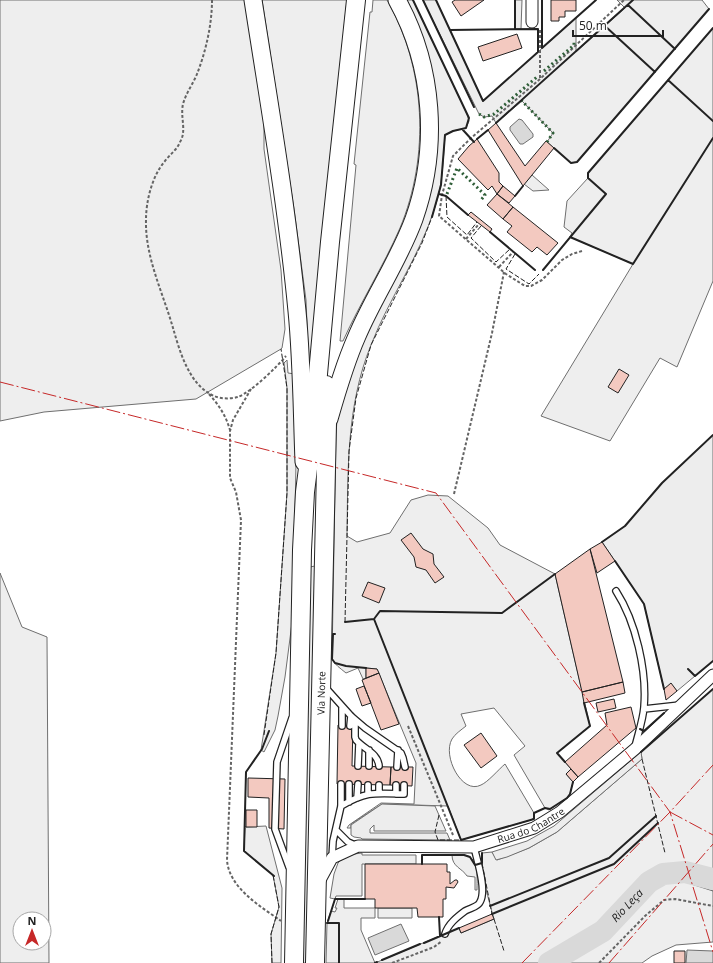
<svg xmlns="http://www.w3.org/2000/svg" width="713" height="963" viewBox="0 0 713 963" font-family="'Open Sans',sans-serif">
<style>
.green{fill:#eee;stroke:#6f6f6f;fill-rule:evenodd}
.parking{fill:#ededed;stroke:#6f6f6f}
.water{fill:#d9d9d9;stroke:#6f6f6f}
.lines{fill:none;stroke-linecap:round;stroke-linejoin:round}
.river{stroke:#d9d9d9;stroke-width:22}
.building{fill:#f3c9c0;stroke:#222}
.service-casing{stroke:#222;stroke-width:8}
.minor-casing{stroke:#222;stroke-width:13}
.primary-casing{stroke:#222;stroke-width:19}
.trunk-casing{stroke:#222;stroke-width:20}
.path{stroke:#646464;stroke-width:2;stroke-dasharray:3 2;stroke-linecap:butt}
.service{stroke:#fff;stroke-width:5.5}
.minor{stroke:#fff;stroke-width:11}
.primary{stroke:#fff;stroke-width:17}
.trunk{stroke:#fff;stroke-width:18}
.hedge{stroke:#2f5e38;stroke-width:3;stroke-dasharray:2 3;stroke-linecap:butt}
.fence{stroke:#222;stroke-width:1;stroke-dasharray:5 2;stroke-linecap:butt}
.wall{stroke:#222;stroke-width:2}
.power{stroke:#c62828;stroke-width:1;stroke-dasharray:14 3 2 3;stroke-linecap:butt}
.labels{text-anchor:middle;stroke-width:3;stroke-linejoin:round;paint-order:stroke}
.street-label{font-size:10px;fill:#222;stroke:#fff}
.water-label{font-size:11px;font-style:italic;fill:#222;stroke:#fff}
</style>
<rect width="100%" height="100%" fill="#fff"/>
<path class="green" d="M0,0H245L264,123V149L281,270L285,329L282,348L281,349L196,399L44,412L0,421Z
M262,0H347L329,172L313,343L309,372L306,300L294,209Z
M373,0H387C426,68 430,156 400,228C383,267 360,303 343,341H340L356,165L354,164L370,12H372Z
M403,0H413L467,114L469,121L466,128L453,131L445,135C443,160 443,184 435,207C420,256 389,298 371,345C346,406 348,472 347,536L357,542L390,533L411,500L428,495L448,496L488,528L500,545L555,574L590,726L557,753L571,769L566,774L573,782L570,794L567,798L549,810L545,808L514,755L525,746L494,708L461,714L466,726C461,730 455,734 452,739C442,756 462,795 481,785C488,782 498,770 505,764L534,813C535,817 534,818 531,820L461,840L448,806L382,804L351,824V828H347L349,825L381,803L414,804L416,763L377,669L366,668V678L363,679L358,668L346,673C340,668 335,665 332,659L336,434L337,420L346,381L433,161Z
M423,0H436L483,101L576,18V52L625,8L617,0H702L709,9L577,162L571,163L547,142L553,133L522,101L496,123L492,116L484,117L479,114Z
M713,28V281L677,367L660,358L610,441L541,416L633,264L570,237L572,233L564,227L567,201L588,178V173Z
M532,175L549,190L533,191L524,184Z
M287,360L288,373L295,374L297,412L293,615L285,677L278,716L275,730L264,752L261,750L276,653L287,493V388L284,363Z
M315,566L307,963H302L310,567Z
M0,573L22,627L47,637L49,963H0ZM20,919H44V943H20Z
M713,689V942L676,945L652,956L642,963H326L327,923L331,911L335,912L337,908H335L338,899H344V908H375V918H361V930L375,963L459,928L461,933L494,919C490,905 479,867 482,853L492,852L497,860L529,848L557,832L642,759L641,752Z
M245,826L246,827L266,826L282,888L281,963H272L271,934L279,907L273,875L244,851Z
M452,855C457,855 464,854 468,856C479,861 477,880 477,890H475V877L467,876C462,868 452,867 452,855Z
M378,908H412V918H378Z"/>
<path class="parking" d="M515,0H522L521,29H515Z
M713,435V661L677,691L671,684L664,689L644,604L602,542L625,526L662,483Z
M641,752L642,759L557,832L529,848L507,857L496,860L492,852L527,841L554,826Z
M382,804L435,806L446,831H374V825L370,829V833H447L450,840L362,839L361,838L354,837L351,835V825Z
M362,853V855H416V864H362V896H336L335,899L330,898L334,874L338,863L341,860L354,854Z"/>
<path class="water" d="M519,119L522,120L533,134V137L523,144H520L510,130V127Z
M667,865L713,871V891L679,880L668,879L651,893L646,877Z
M401,924L409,941L375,955L368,938Z
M687,950L713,951V963H686Z"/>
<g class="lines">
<path class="river" id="s1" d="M549,963L603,931L649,882L663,874L685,872L713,879"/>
</g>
<path class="building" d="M455,0H484L461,16L452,2Z
M551,0H576V11H565V17H559V21H551Z
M517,34L522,48L483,61L478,47Z
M496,123L525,166L546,141L554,148L523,186L488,130Z
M477,139L499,173V182L503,186L497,194L492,186L488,190L458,159L469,146Z
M503,186L515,196L509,203L497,194Z
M497,194L513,207L503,219L487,205Z
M513,207L558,243L547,255L537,247L532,252L507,232L512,226L503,219Z
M471,212L492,229L490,232L468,215Z
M619,369L629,375L618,393L608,387Z
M411,533L423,549L433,554L434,564L444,577L435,583L426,570L416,567L414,557L401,540Z
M602,542L615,561L597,573L590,549Z
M590,549L623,682L582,692L555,574Z
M368,582L385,588L379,603L362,596Z
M366,668L377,669L379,673L366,678Z
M379,673L399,724L381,730L362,680Z
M623,682L625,693L584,703L582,692Z
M671,683L677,691L666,700L664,689Z
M364,686L371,703L362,706L356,689Z
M614,699L616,708L598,712L596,703Z
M631,707L636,728L578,777L565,762L607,725L605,713Z
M338,725L353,726L352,766L391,767L390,785L337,784Z
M481,733L497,756L481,768L464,745Z
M391,767H413L412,786L390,785Z
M571,769L578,777L573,782L566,774Z
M248,778L285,779L284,829L269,828V798L248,797Z
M246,810H257V827H246Z
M365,864H447V872H450V884L455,880H457L458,882L454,888L446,887V899H443V917H418L417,908H375V899H365Z
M492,914L494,919L461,933L459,928Z
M674,951H685V963H674Z"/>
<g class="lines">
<g class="service-casing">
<path id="service" d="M616,591C636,622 647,671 644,707C643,720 638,734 635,747
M325,687L351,716L365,728L401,753L403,758L405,767
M644,709L680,705
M355,720V737L356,740C364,749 378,753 379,766
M342,726V708
M350,726L351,716
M369,750V766
M358,766L359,743
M397,767L398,750
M379,793V785
M368,794V785
M396,794V785
M357,798L358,784
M349,802V784
M341,806C367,791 375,793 404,794V785
M336,830L348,842L357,846
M332,858L333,841L341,806V784
M289,867L275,829L277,762L292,718
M445,934C448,924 457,917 465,911C470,908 478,907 480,902C487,890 477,860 474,847"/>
</g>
<g class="minor-casing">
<g id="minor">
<path d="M532,22V0"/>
<path id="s2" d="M319,882L332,858L358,846L474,847L534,828L560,812L635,749L713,675"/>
</g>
</g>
<g class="primary-casing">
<path id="primary" d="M253,0C269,103 287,207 297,311C302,362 302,412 304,462
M329,419C337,391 345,363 357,336C374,296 399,260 414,219C439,148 434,67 397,0"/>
</g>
<g class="trunk-casing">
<g id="trunk">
<path d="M294,963L302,550L305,492L313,429L330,242L356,0"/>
<path id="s3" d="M315,963L327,423L326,385"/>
</g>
</g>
<path class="path" d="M212,0C212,24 206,51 197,74C193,84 186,93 183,104C180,117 187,131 180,142C177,150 170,154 165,161C152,176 146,201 146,220C145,257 163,293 173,328C180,352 189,385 214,396C221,399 231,399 238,397C251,392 277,367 286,356
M540,30V79
M466,239L479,224
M582,251L572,254L562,260L542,280L531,286H525L506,274L439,216L442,195L453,156L471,138L540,79L624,0
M499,267L513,252
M251,389L233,420L230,431V478L236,492L241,520L227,860C229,888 260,906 281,921
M209,394C219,405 226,416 230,430
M454,494L492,333L504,272
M408,726L453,835
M392,963L434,947L442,941
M599,963L645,916L664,900L675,899L713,906"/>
<use href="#service" class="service"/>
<use href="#minor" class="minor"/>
<use href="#primary" class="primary"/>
<use href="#trunk" class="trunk"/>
<path class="hedge" d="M544,71L574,45V40
M521,100L553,133L547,142
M479,114L484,117L494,114L537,77
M447,194L457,168L485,195L481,200"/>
<path class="fence" d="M446,196L447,217L467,235L477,222
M481,226L471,238L496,262L510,249
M515,254L506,269L529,284L539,274
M345,622L349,451L356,398L371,345L422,243L432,217
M264,735L276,653L287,493V388L281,349
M642,759L665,853
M439,815L435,832L438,840H461
M482,863L492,914
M494,919L504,951
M272,963L271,934L279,907L273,875"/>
<path class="wall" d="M413,0L469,118L466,128L453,131L445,135L441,185L432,217
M423,0L474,107
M436,0L483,101L538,52V29L450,30
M542,0V48L596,0
M628,5L675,49
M605,26L655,72
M515,29V0
M668,80L713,121
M496,123L633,0
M463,130L474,142
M477,139L488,130
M554,148L571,163L577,162L709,9
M439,194L446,196L468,215
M515,196L523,186
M490,232L535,270
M570,237L633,264L713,138
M543,270L606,194L588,178V173L713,28
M602,542L625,526L662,483L713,435
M615,561L644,604L664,689
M374,619L380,611L502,613L555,574
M345,622L374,619L461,840L534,819V813L545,808L550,809L567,798L570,794L573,782
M335,634H333L332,659L335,663L346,666L366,668
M688,669L695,676L713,661
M640,729L644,731L664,713
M269,731L262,749L246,772L244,851L274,876
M641,752L713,689
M565,762L557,753L590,726L584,703
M422,864V855H464L470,857L475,865L482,863V853
M490,906L609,858L656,816
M492,914L614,864L658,823
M439,917L440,936
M328,921L335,899H365
M327,923H339V963
M424,943L459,928
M382,960L420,944
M375,963L377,962"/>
<path class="power" d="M0,382L436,493L670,812L713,952
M670,812L713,835
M522,963L670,812L713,765
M609,963L713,844"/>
</g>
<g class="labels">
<g class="street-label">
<text dy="4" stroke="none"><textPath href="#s3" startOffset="270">Via Norte</textPath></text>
<text dy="4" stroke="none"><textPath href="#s2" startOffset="233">Rua do Chantre</textPath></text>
</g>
<g class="water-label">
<text dy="4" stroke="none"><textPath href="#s1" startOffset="98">Rio Leça</textPath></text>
</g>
</g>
<g transform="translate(32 931)"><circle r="19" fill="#ffffff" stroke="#a7a7a7"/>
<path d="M0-3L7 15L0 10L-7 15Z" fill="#c62828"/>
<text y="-6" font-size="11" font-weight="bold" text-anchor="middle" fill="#222222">N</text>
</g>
<path d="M573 30v6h90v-6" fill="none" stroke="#222222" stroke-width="2"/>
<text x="579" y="30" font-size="12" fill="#222222" stroke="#ffffff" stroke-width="3" paint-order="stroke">50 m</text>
</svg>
